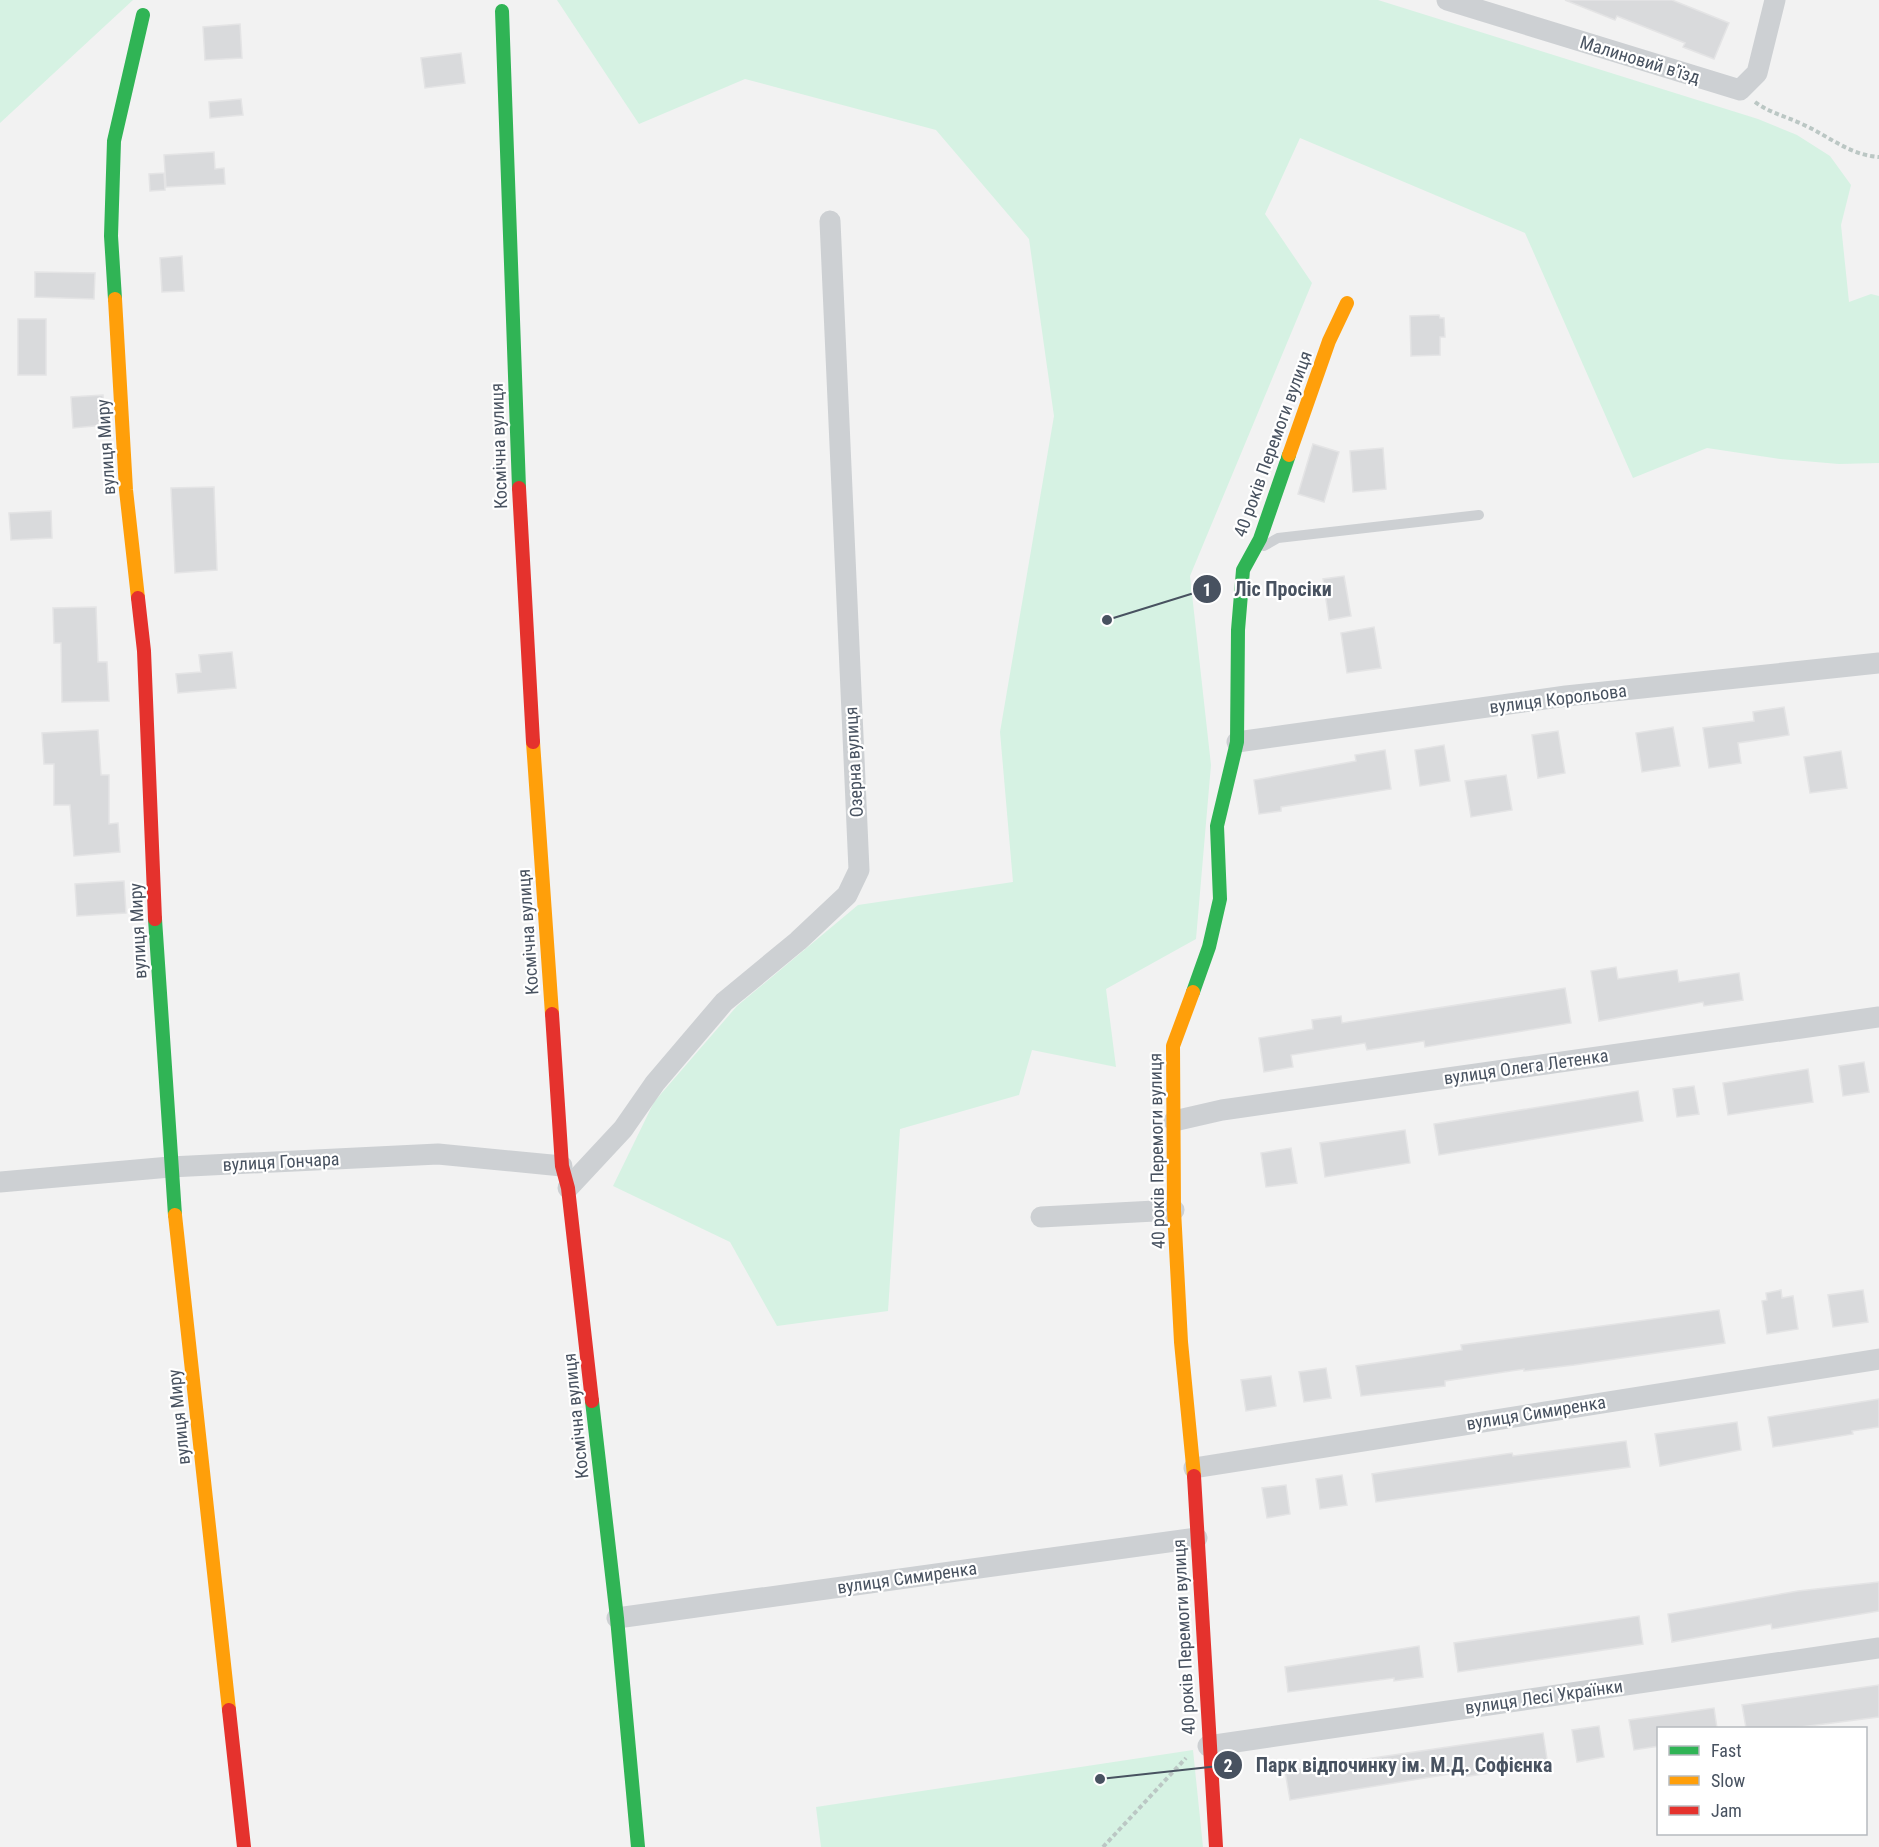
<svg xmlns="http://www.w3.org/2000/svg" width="1879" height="1847" viewBox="0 0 1879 1847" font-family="'Roboto Condensed',sans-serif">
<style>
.green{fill:#d6f2e3}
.building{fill:#d9dadc;stroke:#e4e4e5;stroke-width:1.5}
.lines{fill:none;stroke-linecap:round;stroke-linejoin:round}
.path{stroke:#bbc7c4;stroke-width:4;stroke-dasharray:4.5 3;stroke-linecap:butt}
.lane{stroke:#cdd0d3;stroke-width:10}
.street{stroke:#cdd0d3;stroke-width:21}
.fast{stroke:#30b455;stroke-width:14}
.slow{stroke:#ff9f0a;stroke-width:14}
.jam{stroke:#e5322d;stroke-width:14}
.labels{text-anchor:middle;stroke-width:4.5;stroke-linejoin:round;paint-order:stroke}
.street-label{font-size:18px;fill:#485260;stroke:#fff}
.leader{fill:none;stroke:#485260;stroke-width:2}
.callout-dot{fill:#485260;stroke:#fff;stroke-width:2}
.mark-label{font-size:18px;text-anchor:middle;font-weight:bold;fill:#fff}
.callout-label{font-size:20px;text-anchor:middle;font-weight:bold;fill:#485260;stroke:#fff;stroke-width:4.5;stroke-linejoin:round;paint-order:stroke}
</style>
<rect width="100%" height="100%" fill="#f2f2f2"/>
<path class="green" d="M0,0H133L0,123Z
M557,0H1378L1758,119L1797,135L1830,156L1851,185L1841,225L1849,302L1871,294L1879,296V463L1839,464L1780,459L1707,448L1633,478L1525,233L1300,138L1265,214L1312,283L1190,576L1211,765L1196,939L1106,989L1116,1067L1032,1050L1019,1095L900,1129L888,1311L777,1326L730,1242L613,1186L654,1102L737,1006L858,905L1013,882L1000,732L1054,416L1029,239L936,130L745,79L639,124Z
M1193,1750L1203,1847H821L816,1807Z"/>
<path class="building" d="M1565,0H1672L1729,23L1714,59L1683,47L1685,43L1617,16L1615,20Z
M240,24L242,58L205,60L203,27Z
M461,53L465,83L425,88L421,58Z
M241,99L243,115L210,118L209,102Z
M214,152L215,169L224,168L225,184L166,187L164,155Z
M164,173L165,190L150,191L149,174Z
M182,256L184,291L162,292L160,258Z
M35,272L95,273L94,299L35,297Z
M1439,315L1440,318H1444L1445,337H1440V355L1411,356L1410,316Z
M18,319H46V375H18Z
M103,395L105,425L73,428L71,397Z
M1313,444L1339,452L1324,502L1298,494Z
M1383,448L1386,489L1353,492L1350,451Z
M214,487L217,570L175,573L171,488Z
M51,511L52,538L11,540L9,513Z
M1344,576L1351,616L1329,620L1323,579Z
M96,607L98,662H107L109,701L62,702L61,643H54L53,608Z
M1374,627L1381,668L1347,673L1341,633Z
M232,652L236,688L178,693L176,674L201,672L199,655Z
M1784,707L1789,735L1738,743L1741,763L1709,768L1703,728L1754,721L1753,712Z
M1673,727L1680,766L1642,772L1636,733Z
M98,730L101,775H109V824L118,823L120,852L74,856L70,805H54V764H44L42,733Z
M1558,731L1565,773L1538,778L1532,735Z
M1444,745L1450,781L1420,786L1415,750Z
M1385,750L1391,789L1281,807V811L1259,814L1254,780L1356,761L1355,755Z
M1841,751L1847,788L1810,793L1804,757Z
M1506,775L1512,810L1471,817L1465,781Z
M124,881L126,913L77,916L75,884Z
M1616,967L1618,979L1677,970L1679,982L1739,973L1743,1000L1704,1006L1703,1002L1599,1021L1591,971Z
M1565,988L1571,1023L1425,1047L1424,1041L1367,1050L1365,1043L1291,1055L1293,1067L1264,1072L1259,1038L1313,1029L1312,1020L1341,1016L1342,1023Z
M1864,1062L1869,1092L1843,1096L1839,1066Z
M1808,1069L1813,1102L1728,1115L1723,1083Z
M1694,1086L1699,1114L1677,1117L1673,1089Z
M1638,1091L1643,1121L1439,1155L1434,1124Z
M1405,1130L1410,1163L1325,1177L1320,1143Z
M1291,1148L1297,1183L1266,1187L1261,1153Z
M1781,1290L1782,1298L1793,1296L1798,1329L1767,1334L1762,1301L1767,1300L1766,1293Z
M1863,1290L1868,1322L1833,1327L1828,1295Z
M1719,1310L1725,1343L1574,1365L1524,1371V1369L1445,1381V1386L1361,1396L1356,1366L1462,1350L1461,1345Z
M1326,1368L1331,1398L1304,1402L1299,1372Z
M1271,1376L1276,1406L1246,1411L1241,1380Z
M1879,1399V1427L1852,1431L1853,1434L1773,1447L1768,1417Z
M1737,1422L1741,1450L1660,1466L1655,1434Z
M1626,1441L1630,1467L1376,1502L1372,1474L1512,1453L1513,1456Z
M1342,1475L1347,1505L1320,1509L1316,1479Z
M1286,1485L1290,1514L1267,1518L1262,1488Z
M1879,1582V1611L1772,1629L1771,1624L1672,1642L1668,1614L1798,1591Z
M1639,1616L1643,1644L1458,1672L1454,1643Z
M1419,1646L1423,1677L1394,1681V1678L1288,1692L1285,1667Z
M1879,1685V1717L1793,1728H1746L1742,1705Z
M1714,1708L1717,1728H1659V1746L1634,1750L1629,1720Z
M1599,1726L1604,1757L1577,1762L1572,1730Z
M1543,1733L1548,1765L1463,1777L1462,1772L1290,1800L1285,1771Z"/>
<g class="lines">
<path class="path" d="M1755,102C1770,113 1785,116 1802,124C1829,136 1849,155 1879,157
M1103,1847L1186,1758"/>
<path class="lane" d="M1264,546L1278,538L1479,515"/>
<path class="street" d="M1447,0L1740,90L1757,73L1775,0
M1237,742L1566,696L1879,663
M1174,1121L1222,1110L1879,1017
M0,1182L170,1167L438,1154L562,1166
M568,1188L623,1129L655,1083L724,1002L798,941L847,895L859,870L830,221
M1041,1217L1174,1210
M1194,1468L1879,1359
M617,1618L1197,1538
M1208,1746L1879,1648"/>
<path class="fast" d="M502,11L519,488
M115,299L111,236L114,141L143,15
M155,919L175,1215
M1193,992L1209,947L1220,899L1217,826L1237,742L1238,630L1243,570L1260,539L1289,455
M592,1401L617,1618L638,1847"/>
<path class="slow" d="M115,299L126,490L138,598
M1289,455L1329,341L1347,303
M533,742L552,1014
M1193,992L1173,1046L1174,1210L1181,1342L1194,1476
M175,1215L229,1710"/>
<path class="jam" d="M519,488L533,742
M138,598L144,651L155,919
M552,1014L562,1166L568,1188L592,1401
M1194,1476L1216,1847
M229,1710L244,1847"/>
</g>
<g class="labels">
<g class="street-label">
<text transform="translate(1640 60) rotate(17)" y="6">Малиновий в'їзд</text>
<text transform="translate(1273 444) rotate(-70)" y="6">40 років Перемоги вулиця</text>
<text transform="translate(499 446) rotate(-92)" y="6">Космічна вулиця</text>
<text transform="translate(106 447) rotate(-94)" y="6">вулиця Миру</text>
<text transform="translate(1558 699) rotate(-7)" y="6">вулиця Корольова</text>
<text transform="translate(854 762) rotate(-93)" y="6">Озерна вулиця</text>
<text transform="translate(138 931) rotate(-93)" y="6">вулиця Миру</text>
<text transform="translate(528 932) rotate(-94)" y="6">Космічна вулиця</text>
<text transform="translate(1526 1067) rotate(-8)" y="6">вулиця Олега Летенка</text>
<text transform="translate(1157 1151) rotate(-91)" y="6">40 років Перемоги вулиця</text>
<text transform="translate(281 1162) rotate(-3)" y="6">вулиця Гончара</text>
<text transform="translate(1536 1413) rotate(-9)" y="6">вулиця Симиренка</text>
<text transform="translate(576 1416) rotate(-96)" y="6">Космічна вулиця</text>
<text transform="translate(179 1417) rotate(-96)" y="6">вулиця Миру</text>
<text transform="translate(907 1578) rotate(-8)" y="6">вулиця Симиренка</text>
<text transform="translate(1184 1637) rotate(-93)" y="6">40 років Перемоги вулиця</text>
<text transform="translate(1544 1697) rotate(-8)" y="6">вулиця Лесі Українки</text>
</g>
</g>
<path class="leader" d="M1107 620L1207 589M1100 1779L1228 1765"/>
<g class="callout-dot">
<circle cx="1107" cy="620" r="6"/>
<circle cx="1100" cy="1779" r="6"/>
<circle cx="1207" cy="589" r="15"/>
<circle cx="1228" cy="1765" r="15"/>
</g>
<g class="mark-label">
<text x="1207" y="596">1</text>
<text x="1228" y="1772">2</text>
</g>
<g class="callout-label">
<text x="1283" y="596">Ліс Просіки</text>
<text x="1404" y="1772">Парк відпочинку ім. М.Д. Софієнка</text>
</g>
<rect x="1657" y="1727" width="210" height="108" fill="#ffffff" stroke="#b6babf" stroke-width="1.5"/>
<rect x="1669" y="1746" width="30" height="9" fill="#30b455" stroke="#b6babf" stroke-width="1.5"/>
<text x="1711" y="1757" font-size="18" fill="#485260">Fast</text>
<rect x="1669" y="1776" width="30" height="9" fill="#ff9f0a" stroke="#b6babf" stroke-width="1.5"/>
<text x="1711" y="1787" font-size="18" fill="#485260">Slow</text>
<rect x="1669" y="1806" width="30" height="9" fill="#e5322d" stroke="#b6babf" stroke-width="1.5"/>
<text x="1711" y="1817" font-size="18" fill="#485260">Jam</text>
</svg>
